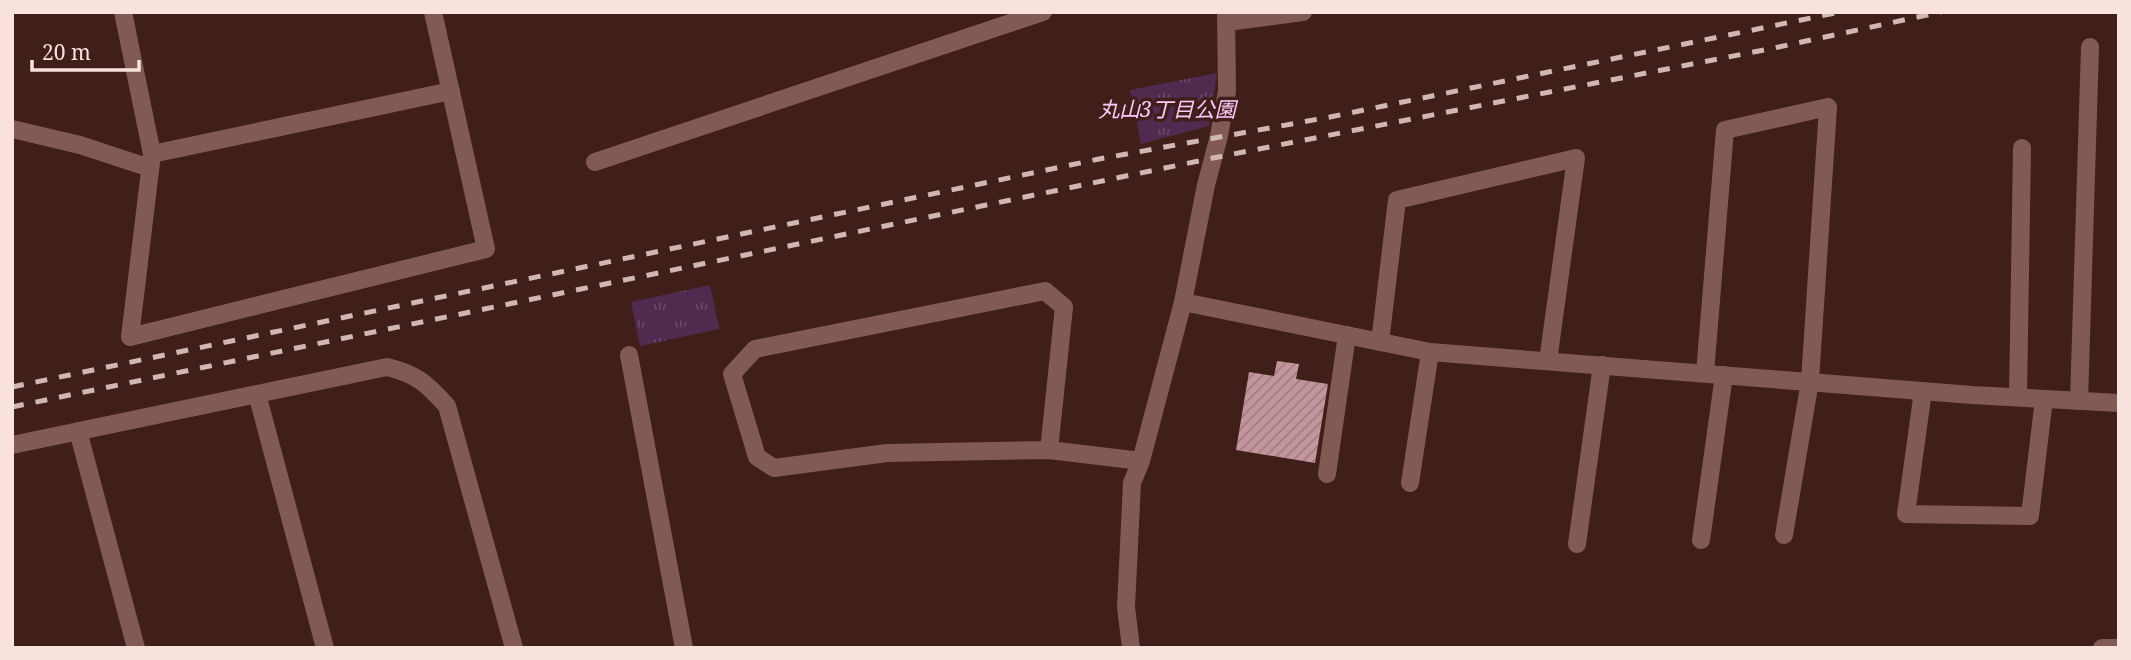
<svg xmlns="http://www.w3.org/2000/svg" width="2131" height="660" viewBox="0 0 2131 660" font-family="'Noto Serif','Noto Sans JP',serif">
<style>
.park{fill:url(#park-tufts)}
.building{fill:url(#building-hatch)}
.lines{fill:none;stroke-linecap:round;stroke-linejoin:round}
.service{stroke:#825a54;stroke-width:18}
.minor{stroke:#825a54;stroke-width:18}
.rail{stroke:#d1b7b3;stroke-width:5;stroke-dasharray:12 12;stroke-linecap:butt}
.labels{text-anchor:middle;stroke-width:7;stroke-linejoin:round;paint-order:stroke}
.park-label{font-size:21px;font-style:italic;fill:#ffc7fa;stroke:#401e19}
</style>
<defs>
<pattern id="park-tufts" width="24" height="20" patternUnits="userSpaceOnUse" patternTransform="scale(1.75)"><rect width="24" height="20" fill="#502b4f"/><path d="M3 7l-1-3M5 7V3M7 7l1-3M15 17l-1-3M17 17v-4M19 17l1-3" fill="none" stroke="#6a4968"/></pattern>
<pattern id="building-hatch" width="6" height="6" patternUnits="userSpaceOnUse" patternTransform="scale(1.75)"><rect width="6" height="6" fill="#c3969c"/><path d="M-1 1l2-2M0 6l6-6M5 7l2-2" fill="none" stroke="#9f7d81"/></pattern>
</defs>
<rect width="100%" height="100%" fill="#401e19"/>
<path class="park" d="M1217,73L1209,126L1141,144L1130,90Z
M710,285L719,329L640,346L631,302Z"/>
<path class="building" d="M1277,361L1299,364L1296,379L1328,384L1315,463L1236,450L1249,372L1274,376Z"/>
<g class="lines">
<path class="service" d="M152,154L451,91
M1380,342L1397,200L1576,158L1548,361
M1705,373L1725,130L1828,107L1810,381L1784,535
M1923,391L1906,514L2030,516L2044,399
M2018,397L2022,148
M2079,401L2090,47
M1327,474L1347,335
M1410,483L1430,352
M1701,540L1724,375
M1577,544L1602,365
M2102,648H2119"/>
<path class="minor" d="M123,12L152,154L130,337L486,249L433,12
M1227,22L1303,12
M12,129L80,145L150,168
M595,162L1043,12
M1183,302L1430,352L1972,395L2119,403
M629,355L684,648
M257,394L325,648
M78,431L136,648
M12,445L387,367C417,374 427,384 447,406L514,648
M1049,450L1064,307L1045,291L755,349L732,374L757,457L774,468L887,453L1049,450L1141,461
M1131,648L1126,607L1132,483L1141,461L1183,302L1206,185L1219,136L1227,91L1226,12"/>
<path class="rail" d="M12,387L1099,159L1330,117L1840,12
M12,407L1213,158L1774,48L1941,12"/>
</g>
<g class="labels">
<g class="park-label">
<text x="1167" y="117">丸山3丁目公園</text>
</g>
</g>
<rect width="2131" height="660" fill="none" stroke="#f9e1dd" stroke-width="28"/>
<path d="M32 60v10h107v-10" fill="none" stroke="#f9e1dd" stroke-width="3.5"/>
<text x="42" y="60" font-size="21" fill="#f9e1dd" stroke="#401e19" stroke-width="5" paint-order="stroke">20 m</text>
</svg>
